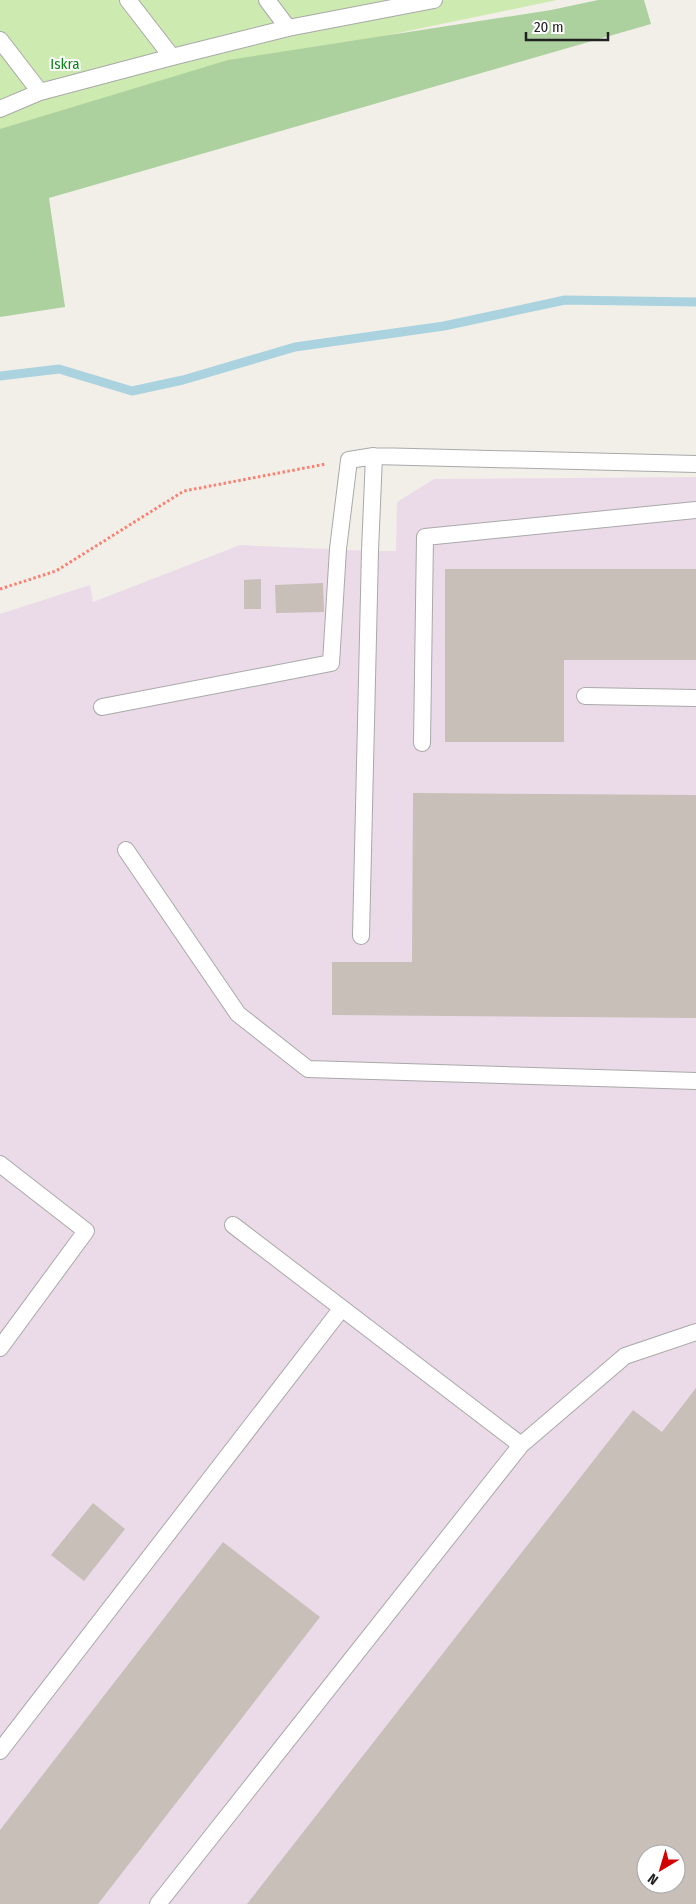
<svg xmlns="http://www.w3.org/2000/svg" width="696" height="1904" viewBox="0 0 696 1904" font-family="'Fira Sans Condensed',sans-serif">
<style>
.industrial{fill:#ebdbe8;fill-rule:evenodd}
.grass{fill:#cdebb0}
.forest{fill:#add19e}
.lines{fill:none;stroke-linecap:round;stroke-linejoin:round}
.stream{stroke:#aad3df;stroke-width:9}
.building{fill:#c7bfb8;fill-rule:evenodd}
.service-casing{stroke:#a9a9a9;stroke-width:18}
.path{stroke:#fa8072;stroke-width:3;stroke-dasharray:2.5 2.5;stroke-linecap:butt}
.service{stroke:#fff;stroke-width:16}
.labels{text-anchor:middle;stroke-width:4;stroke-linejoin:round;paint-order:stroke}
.park-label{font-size:15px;fill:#0c8416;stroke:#fff}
</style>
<rect width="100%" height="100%" fill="#f2efe9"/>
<path class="industrial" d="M696,477V1904H0V614L90,585L93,602L240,545L370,551H396L397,502L434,479ZM646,1854H676V1884H646Z"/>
<path class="grass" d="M0,0H557L264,61L0,155Z"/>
<path class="forest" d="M598,0H644L651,24L49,198L65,307L0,317V129L228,60L551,10Z"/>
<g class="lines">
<path class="stream" d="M0,376L59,369L132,391L183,380L295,347L444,326L565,300L696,302"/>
</g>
<path class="building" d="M445,569H696V660H564V742H445Z
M261,579V609H244V580Z
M323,583L324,612L276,613L275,585Z
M413,793L696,795V1018L332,1015V962H412Z
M696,1388V1904H247L633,1410L662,1432ZM646,1854H676V1884H646Z
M93,1503L125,1529L84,1581L51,1555Z
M223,1542L320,1617L98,1904H0V1830Z"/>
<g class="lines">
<g class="service-casing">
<path id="service" d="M128,0L172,57
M267,0L288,28
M0,40L40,92
M0,109L40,92L172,57L288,28L434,0
M585,696L696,698
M102,707L331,663L338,549L349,460L374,456L696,464
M422,743L425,537L696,510
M126,850L238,1014L308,1069L696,1081
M361,936L370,551L374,456
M0,1164L86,1231L0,1348
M233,1225L521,1445
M0,1751L342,1308
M158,1904L521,1445L625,1356L696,1332"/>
</g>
<path class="path" d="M0,589L56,571L184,491L326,464"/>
<use href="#service" class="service"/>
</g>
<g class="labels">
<g class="park-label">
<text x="65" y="69">Iskra</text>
</g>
</g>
<g transform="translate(661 1869) rotate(218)"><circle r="24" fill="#ffffff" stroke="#a7a7a7"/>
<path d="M0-4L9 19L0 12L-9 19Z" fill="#d40000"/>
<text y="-8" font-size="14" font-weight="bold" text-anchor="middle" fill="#222222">N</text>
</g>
<path d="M526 32v8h82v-8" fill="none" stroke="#222222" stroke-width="2.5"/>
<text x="534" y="32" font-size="15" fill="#222222" stroke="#ffffff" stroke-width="4" paint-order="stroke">20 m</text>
</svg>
